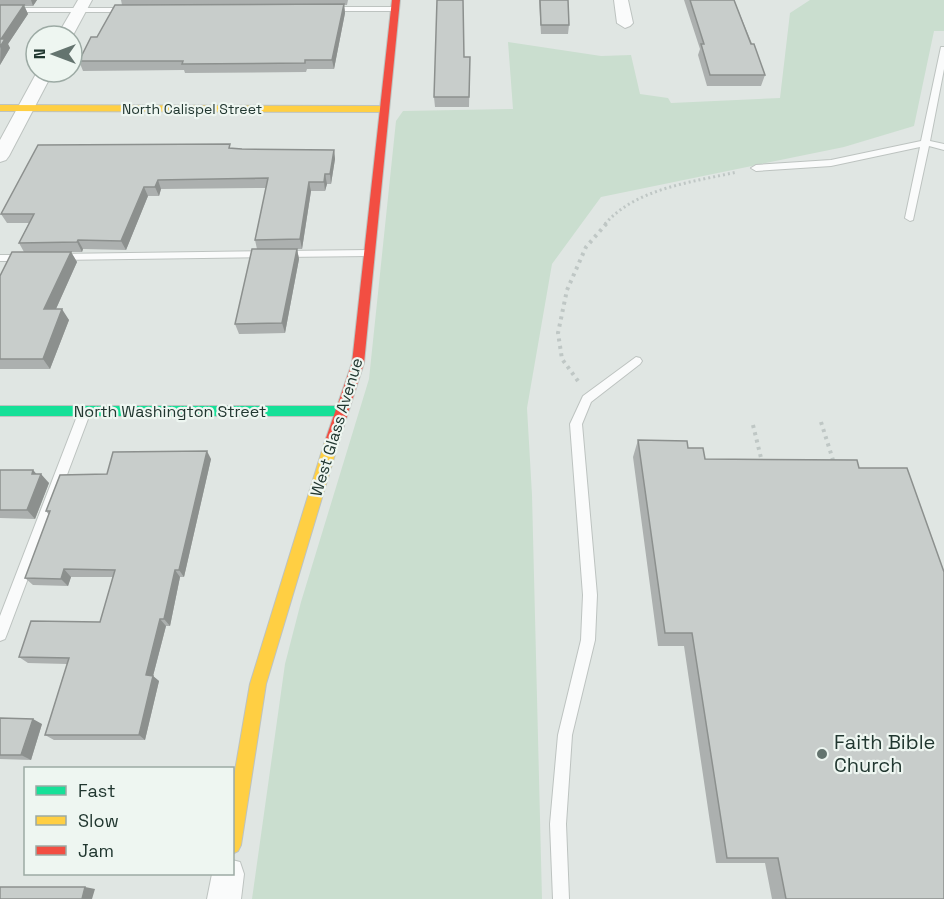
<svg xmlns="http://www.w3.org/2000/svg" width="944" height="899" viewBox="0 0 944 899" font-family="'Space Grotesk',sans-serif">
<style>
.green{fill:#cadecf}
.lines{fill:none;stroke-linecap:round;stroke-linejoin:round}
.lane-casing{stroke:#bdc3c0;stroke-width:2}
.street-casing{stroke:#bdc3c0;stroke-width:2}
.fast-casing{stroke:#bdc3c0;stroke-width:2}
.slow-casing{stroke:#bdc3c0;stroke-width:2}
.jam-casing{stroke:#bdc3c0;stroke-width:2}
.path-far1{stroke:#bfc7c5;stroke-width:3;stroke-dasharray:2 3;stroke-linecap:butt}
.path{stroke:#bfc7c5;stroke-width:4;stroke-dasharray:3 4.5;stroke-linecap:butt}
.lane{fill:#fafbfb;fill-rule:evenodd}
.street{fill:#fafbfb;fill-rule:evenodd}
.fast{fill:#16e098;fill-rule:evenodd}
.slow{fill:#ffcf43;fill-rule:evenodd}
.jam{fill:#f24e42;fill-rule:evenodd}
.wall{fill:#acb0af}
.shaded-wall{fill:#8c908e}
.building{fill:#c8cdcb;stroke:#8c908e;stroke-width:1.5}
.poi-dot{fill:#64746f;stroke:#eef6f1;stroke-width:2}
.labels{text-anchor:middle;stroke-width:4.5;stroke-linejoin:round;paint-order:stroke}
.far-street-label{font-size:14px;fill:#213730;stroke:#eef6f1}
.street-label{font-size:16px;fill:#213730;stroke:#eef6f1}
.near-poi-label{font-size:20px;fill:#213730;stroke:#eef6f1;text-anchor:start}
</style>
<rect width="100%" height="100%" fill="#e0e6e3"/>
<path class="green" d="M810,0H944V31H934L914,126L844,147L601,197L552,264L527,408L532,495L542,899H252L285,664L301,602L369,379L396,121L403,111L513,109L508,42L601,56L631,55L640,94L668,98L671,103L780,98L790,13Z"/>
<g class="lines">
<g class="lane-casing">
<path id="lane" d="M327,7H395L399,9L395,11H327Z
M0,8H127L131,10L127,12H0Z
M941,47H944V69L930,141L944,144V150L929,146L913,220L910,221L905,218L920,147L831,166L756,171L751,168L756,165L831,160L921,141Z
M369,250L374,253L369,256L283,257L278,254L283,251Z
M266,251L271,254L266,257L58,260L53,257L58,254Z
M0,255H26L31,258L26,261H0Z
M636,357L640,358L642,361L640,364L591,402L582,424L597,595L595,640L572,735L566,824L569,899H553L550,824L558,735L581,640L583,595L570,424L583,396Z
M85,406L89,408L91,411L7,634L5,639L0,641V616L79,411L81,408Z"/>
</g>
<g class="street-casing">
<path id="street" d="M78,0H92L72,37L57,36Z
M614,0H628L633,23L630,26L625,28L617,23Z
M37,72H53L9,156L6,160L0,162V140Z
M232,860L240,862L244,874L241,899H207L212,874H232Z"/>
</g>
<g class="fast-casing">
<path id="fast" d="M0,406H341L346,407L348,411L346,415L341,416H0Z"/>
</g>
<g class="slow-casing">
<path id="slow" d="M0,105L384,106L389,109L384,112L0,111Z
M332,435L337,437L339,441L266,684L241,845L238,851L232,854V788L250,684L325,441L327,437Z"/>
</g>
<g class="jam-casing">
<path id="jam" d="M392,0H400L364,363L339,441L337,445H327L325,441L352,363Z"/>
</g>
<path class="path-far1" d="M605,224C636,188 693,182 737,172"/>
<path class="path" d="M578,381L562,359L558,333L567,290L586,247L607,223
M821,422L833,460H829
M753,425L762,462"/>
<use href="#lane" class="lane"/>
<use href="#street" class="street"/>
<use href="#fast" class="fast"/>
<use href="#slow" class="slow"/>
<use href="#jam" class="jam"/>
</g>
<path class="wall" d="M0,0H37L33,6H24L28,14L8,44L10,48L0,65Z
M121,0H348L347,5H344L345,13L334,69H307L306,72L185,73L184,70L83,71L79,61L122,5Z
M539,0H568L569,25L568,34H541Z
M684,0H734L765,75L761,86H707L698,55L700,49Z
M464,57H470L469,107H435L434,97Z
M232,148L242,149L334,150L335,159L331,184H327L325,191H311L302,249H297L299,259L285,333L239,334L235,324L257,249L255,240L266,188L161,189L159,196H148L126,250L83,249L82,252H71L77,262L56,309L69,320L50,369H0V276L24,252L19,243L29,223H7L1,214Z
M638,440L688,448L705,459L944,899H772L765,863H716L684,646H658L633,457Z
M211,459L184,577H180L170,626H166L153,676L159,681L145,740H54L45,735L67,664L28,663L19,657L100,622L113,577H71L68,586L33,585L25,578L49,515L46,511L107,474Z
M0,470H33L36,474L49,483L35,519L0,518Z
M0,718L42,724L31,760L0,759Z"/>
<path class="shaded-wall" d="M31,0H37L33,6Z
M344,4L345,13L334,69L332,60Z
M24,5L28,14L8,44L10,48L0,65L1,39Z
M334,150L335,159L331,184L330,174Z
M325,174L327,184L325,191L324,182Z
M158,180L161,189L159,196L155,187Z
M309,182L311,191L302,249L300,239Z
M144,187L148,196L126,250L121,241Z
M78,240L83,249L82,252L77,242Z
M297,249L299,259L285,333L282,323Z
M71,252L77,262L51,320L44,309Z
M62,309L69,320L50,369L43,359Z
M207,451L211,459L184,577L179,570Z
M33,470L40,478L41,474L49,483L35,519L27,510L32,474Z
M64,569L71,577L68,586L61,579Z
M175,570L180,577L170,626L164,619Z
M160,619L166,626L153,676L159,681L145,740L139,735L146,675Z
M33,719L42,724L31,760L21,755Z
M85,887L95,889L92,899H82Z"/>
<path class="building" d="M437,0H463L464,57H470L469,97H434Z
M540,0H568L569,25H541Z
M690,0H734L751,44H754L765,75H710L701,44H704Z
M344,4L332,60H305V63L182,64L183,61H79L91,37H97L115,5Z
M0,5H24L1,39H5L0,47Z
M230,144L229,148L242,149L334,150L330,174H325L324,182H309L300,239L255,240L268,178L158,180L155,187H144L121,241L78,240L77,242L19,243L34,214H1L38,145Z
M252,249H297L282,323L235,324Z
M12,252H71L44,309H62L43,359H0V276Z
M638,440L687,441L688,448H703L705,459L857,460L859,468H907L944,572V899H786L778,858H727L692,633H665Z
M207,451L179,570H175L164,619H160L146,675L153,676L139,735H45L69,658L19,657L31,621L100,622L115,570L64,569L61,579L25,578L50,511H46L60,475L107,474L113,452Z
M0,470H33L32,474H41L27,510H0Z
M0,718L33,719L21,755H0Z
M0,887H85L82,899H0Z"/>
<circle class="poi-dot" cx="822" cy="754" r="6"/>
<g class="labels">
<g class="far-street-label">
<text x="192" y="114">North Calispel Street</text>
</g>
<g class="street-label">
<text x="170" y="417">North Washington Street</text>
<text transform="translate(336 427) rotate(-73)" y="6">West Glass Avenue</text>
</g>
<g class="near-poi-label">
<text x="834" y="749">Faith Bible<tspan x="834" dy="23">Church</tspan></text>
</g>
</g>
<rect x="24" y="767" width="210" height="108" fill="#eef6f1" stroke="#9caaa4" stroke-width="1.5"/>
<rect x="36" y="786" width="30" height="9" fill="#16e098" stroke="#9caaa4" stroke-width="1.5"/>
<text x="78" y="797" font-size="18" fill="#213730">Fast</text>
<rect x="36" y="816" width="30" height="9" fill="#ffcf43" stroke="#9caaa4" stroke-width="1.5"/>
<text x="78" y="827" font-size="18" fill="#213730">Slow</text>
<rect x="36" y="846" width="30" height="9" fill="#f24e42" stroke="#9caaa4" stroke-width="1.5"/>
<text x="78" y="857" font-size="18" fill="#213730">Jam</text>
<g transform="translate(54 54) rotate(270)"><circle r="28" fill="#eef6f1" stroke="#9caaa4" stroke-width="1.5"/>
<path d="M0-4.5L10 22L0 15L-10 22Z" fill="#64746f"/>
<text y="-9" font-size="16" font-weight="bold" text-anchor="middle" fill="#213730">N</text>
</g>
</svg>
